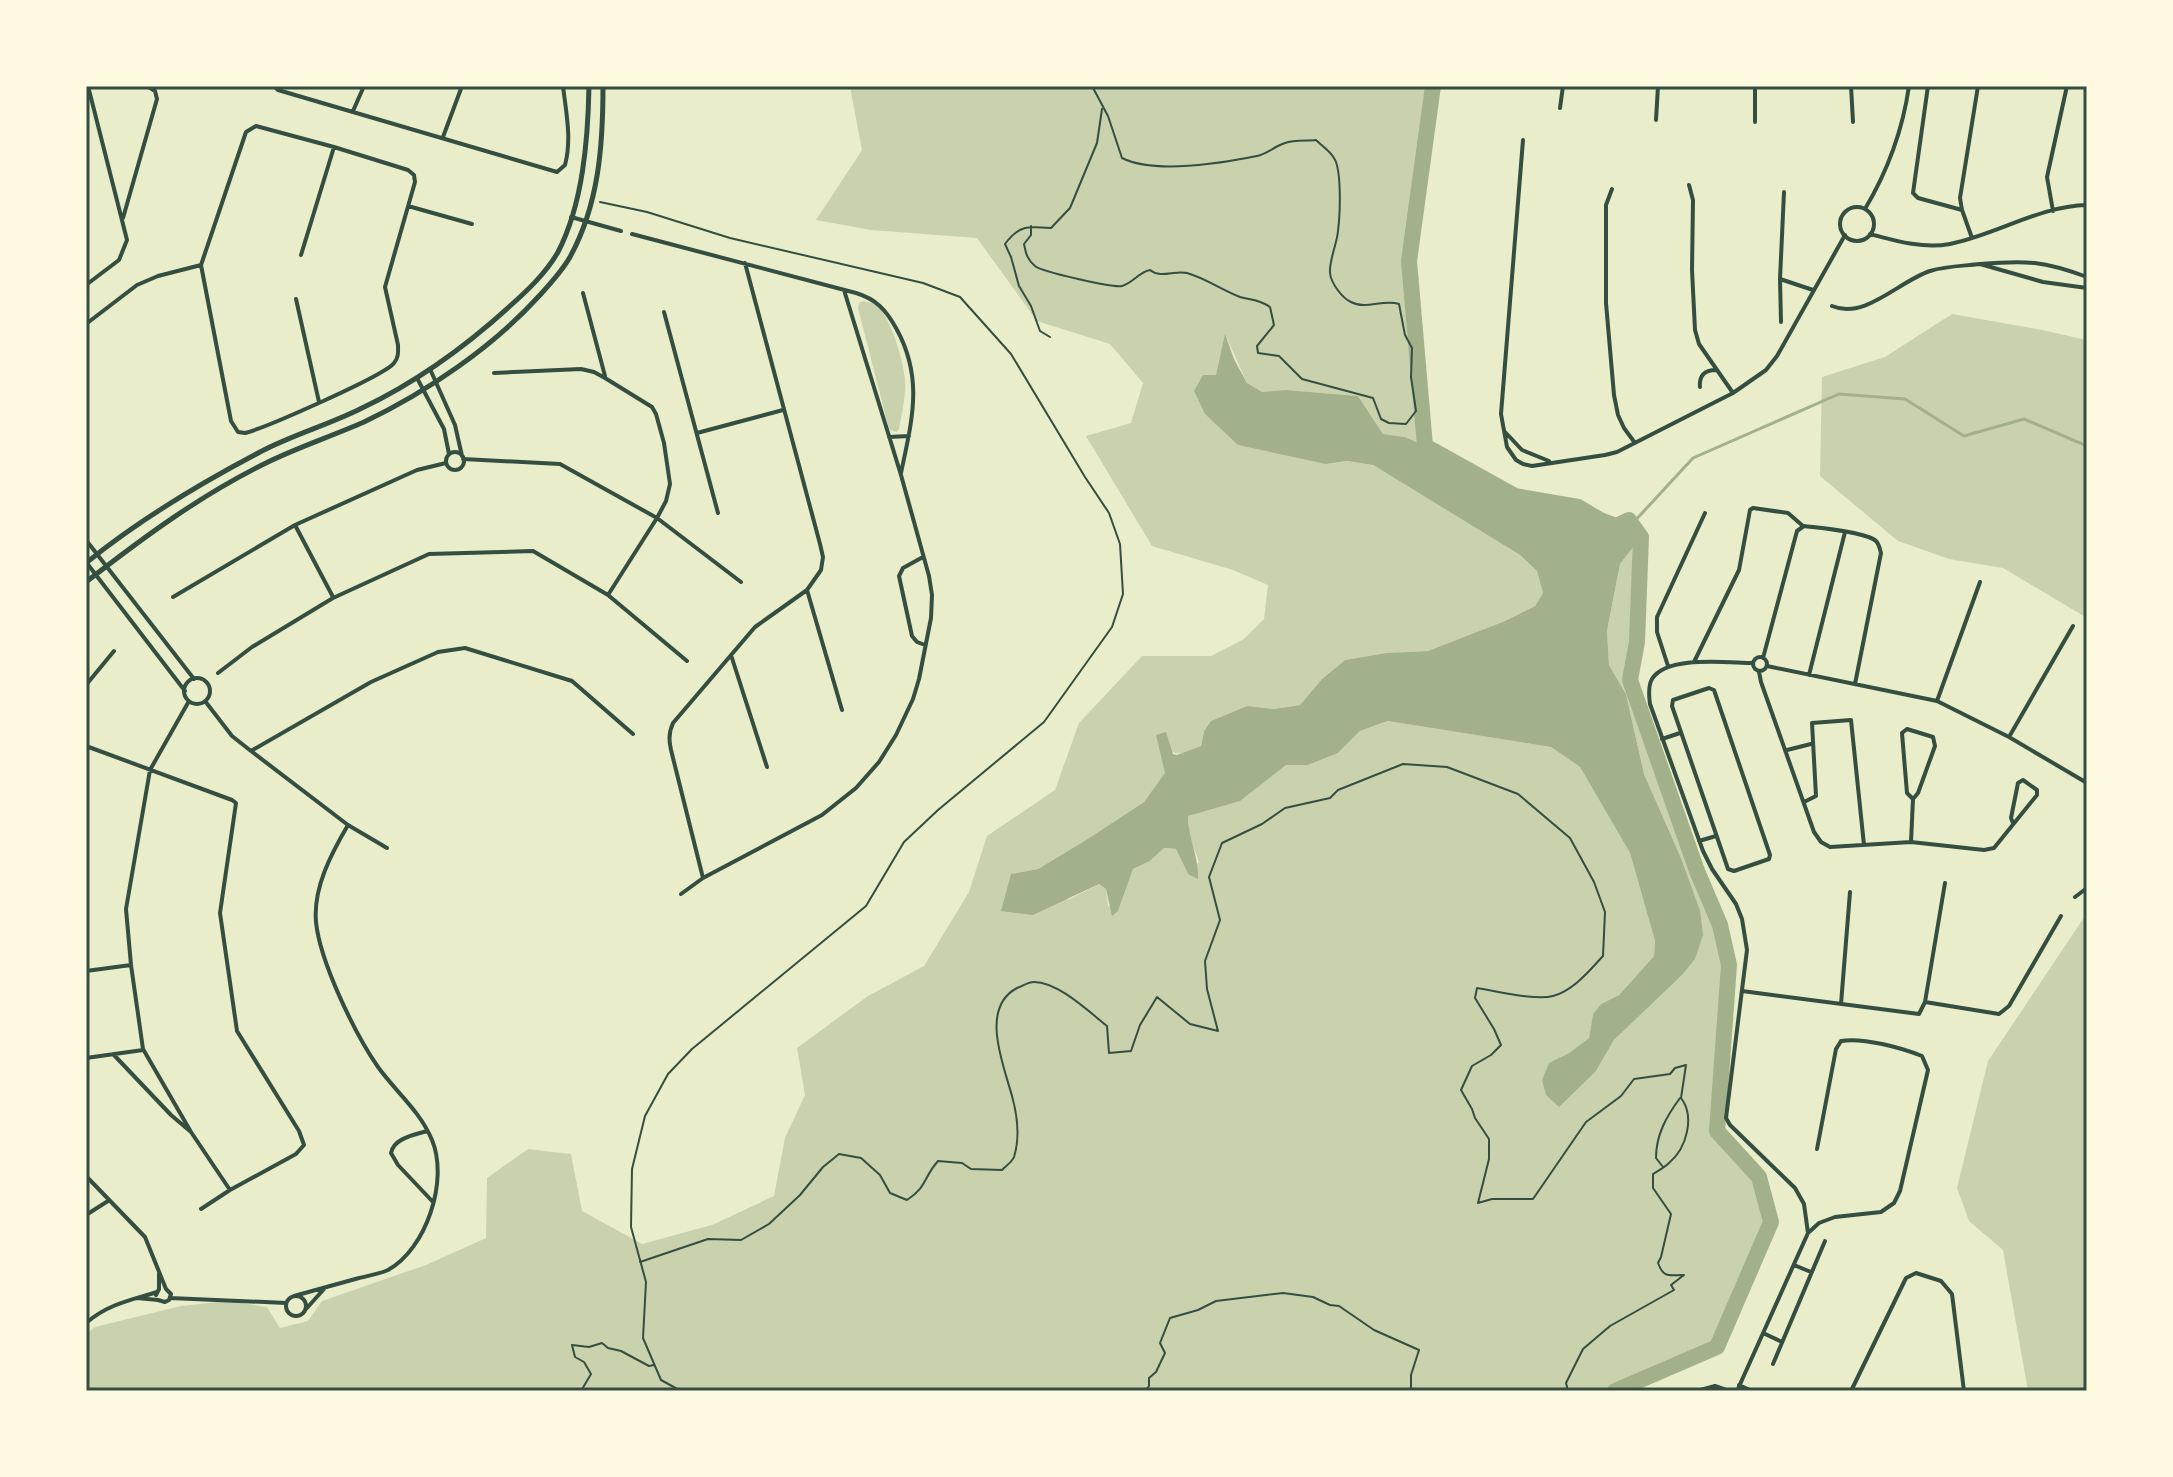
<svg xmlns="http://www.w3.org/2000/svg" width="2173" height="1477" viewBox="0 0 2173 1477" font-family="'Fira Sans Condensed',sans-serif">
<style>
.green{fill:#cad2ad}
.water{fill:#a3b18a}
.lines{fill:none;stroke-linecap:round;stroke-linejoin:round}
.stream{stroke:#a3b18a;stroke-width:3}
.river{stroke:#a3b18a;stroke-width:16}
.path{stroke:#344e41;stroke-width:2}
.minor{stroke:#344e41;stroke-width:4}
.secondary{stroke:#344e41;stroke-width:5}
.neatline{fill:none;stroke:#344e41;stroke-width:3}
</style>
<rect width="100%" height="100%" fill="#e9edc9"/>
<path class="green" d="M854,86H1433L1409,261L1425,446L1405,437L1383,434L1358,396L1286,390L1262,393L1247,383L1226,336L1216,375L1326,464L1347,461L1373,465L1520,555L1537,571L1543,593L1535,606L1505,621L1428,651L1386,653L1345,660L1322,679L1300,705L1274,709L1247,706L1211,721L1204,731L1201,746C1173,757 1177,758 1157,735L1166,773L1144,802L1086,840L1038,869L1011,874L1068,900L1099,884L1106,889L1108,906L1118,911L1133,869L1150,861L1164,848L1176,849L1188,874L1199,862L1189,835L1188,816L1265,781L1286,765H1308L1338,753L1360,731L1389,721L1551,747L1580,767L1630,853L1655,941L1654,956L1619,995L1601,1004L1593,1014L1589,1038L1569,1053L1549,1064L1596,1071L1614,1040L1681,976L1700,910L1681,858L1644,774L1626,694L1609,665L1607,631L1620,564L1641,537L1637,642L1630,680L1697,871L1720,925L1729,965L1718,1131L1759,1177L1771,1222L1717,1347L1615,1391H86V1335L95,1327L181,1306L227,1301L267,1307L280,1328L308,1321L322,1301L426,1265L486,1238L487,1178L528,1149L571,1154L582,1211L642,1244L712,1225L774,1196L785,1138L805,1095L797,1048L868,996L924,966L969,892L987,836L1055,790L1079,723L1142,656H1211L1244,639L1264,619L1268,585L1233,570L1152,546L1086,436L1131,423L1143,383L1110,344L1037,321L977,238L871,230L816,220L862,150L850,87Z
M864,301C866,302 874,303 876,305C890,315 904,362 905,380C906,396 902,413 899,429L896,432L889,429L858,308L859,303Z
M1952,314L2042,330L2087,340V618L2003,568L1949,559L1898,541L1820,476L1822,377L1885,357Z
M2087,913V1391H2028L2003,1250L1969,1221L1957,1188L1988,1061Z"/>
<path class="water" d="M1225,334L1234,359L1247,383L1262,392L1286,390L1358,396L1383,434L1405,437L1425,446L1515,496L1578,507L1600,520L1615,526L1629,520L1641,537L1620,564L1607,631L1609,665L1626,694L1644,774L1681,858L1700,910L1703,935L1695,959L1681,976L1614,1040L1596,1071L1559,1107L1546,1095L1542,1080L1549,1063L1569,1053L1589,1038L1593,1014L1601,1004L1619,995L1654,956L1655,941L1630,853L1580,767L1551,747L1388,721L1360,731L1338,753L1308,765H1286L1240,801L1188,816C1188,839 1199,856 1198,879L1188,874L1176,849L1164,848L1150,861L1133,869L1118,911L1112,916L1106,889L1099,884L1033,915L1001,911L1011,874L1038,869L1086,840L1144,802L1165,773L1156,735L1166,732L1173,754L1177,755L1201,746L1204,731L1211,721L1247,706L1274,709L1300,705L1322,679L1345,660L1386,653L1428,651L1505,621L1535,606L1543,593L1537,571L1520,555L1373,465L1347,461L1326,464L1238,445L1205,414L1194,391L1203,375H1216Z"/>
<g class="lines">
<path class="stream" d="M1632,524L1693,458L1839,394L1905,399L1964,436L2024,419L2087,446"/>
<path class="river" d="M1433,86L1409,261L1425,446L1515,496L1578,507L1600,520L1616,526L1629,520L1641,537L1637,642L1630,680L1697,871L1720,925L1729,965L1717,1131L1759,1177L1771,1222L1717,1347L1615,1391"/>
<path class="path" d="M600,202L647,212L730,238L923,283L960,297L1011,354L1085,477L1109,513L1120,544L1123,594L1112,627L1044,722L938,810L904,842L866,906L692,1049L668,1074L645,1116L632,1169L631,1227L646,1282L643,1338L661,1380L681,1391
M1031,226V235L1024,244C1026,254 1027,259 1035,266C1042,272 1114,288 1122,286C1133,283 1139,272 1150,270C1161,279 1174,270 1187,273C1205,278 1222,290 1240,297C1251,300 1261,300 1270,307L1274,325L1257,346L1258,353L1279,356L1302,379L1373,398L1381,419L1389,423L1406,424L1416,411L1411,377L1412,348L1405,335L1399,304C1383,299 1366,310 1351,302C1342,298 1331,283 1330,273C1329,260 1337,244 1338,231C1340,215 1342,170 1334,158C1330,151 1322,146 1316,140C1307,141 1294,140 1285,143C1275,146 1267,154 1257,156C1222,163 1154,174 1122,158L1108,116L1092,86
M1050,337L1040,331L1031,306L1019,286L1011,257L1005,244C1019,225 1028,226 1051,228L1070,208L1097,143L1102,109
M1663,1167L1656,1158C1656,1135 1666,1117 1680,1098
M640,1262L708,1239L741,1240L769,1224L800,1195L823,1167L839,1154L861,1158L880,1175L890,1193L907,1200C927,1187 923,1178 938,1161L962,1163L971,1169L1002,1170C1006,1166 1012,1162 1014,1157C1020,1138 1017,1114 1012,1096C1004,1066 979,1008 1017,988C1023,986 1028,982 1034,982C1058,982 1088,1011 1107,1026L1109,1053L1131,1051L1140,1025L1157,997L1190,1024L1218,1031L1207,989L1205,961L1220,920L1209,877L1222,843L1262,824L1285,808L1330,798L1338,790L1403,764L1447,767L1518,794L1570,838L1594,882L1605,912L1603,956C1589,971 1574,990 1553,996C1536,1001 1496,991 1477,988L1475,998L1494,1029L1501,1045L1491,1055L1472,1066L1461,1090L1472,1109L1475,1118L1489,1139V1159L1478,1203L1492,1199H1533L1586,1122L1621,1096L1634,1079L1670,1074L1675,1068L1686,1065L1681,1098C1695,1116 1687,1148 1669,1163C1665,1167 1658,1171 1653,1174V1188L1671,1214L1661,1257L1658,1263C1664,1279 1669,1275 1684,1275L1671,1285L1674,1290L1610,1326L1583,1349L1566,1383L1568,1391
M581,1391L591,1374L584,1362L575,1357L572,1345L589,1347L602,1343L608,1348L621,1351L649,1366L654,1365
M1145,1391L1149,1386V1378L1156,1372L1165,1353L1160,1343L1170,1318L1198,1310L1216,1301L1283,1293L1313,1297L1330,1305L1339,1306L1374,1330L1419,1350L1411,1375V1391"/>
<path class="minor" d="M274,86L278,90L557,172L565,165C572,139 566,112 563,86
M1755,86V122
M1851,86L1853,122
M1928,86L1913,193L1918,198L1962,210
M1560,108L1563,86
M353,111L364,86
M1656,120L1658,86
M256,126L334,147L408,170L414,175L415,182L385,287L398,345C398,352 399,357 394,363C384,376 265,428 245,433L238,432L231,421L201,265L246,132Z
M443,137L462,86
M1523,140L1501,414L1507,447L1516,460L1523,464L1532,466L1605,455L1617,452L1733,393L1766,370L1777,356L1845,235
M1689,185L1693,200L1692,270L1695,330L1699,344L1733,393
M1612,189L1606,205V303L1614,395L1618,415L1624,428L1635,443
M408,206L472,224
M1840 224a17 17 0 1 1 34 0a17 17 0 1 1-34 0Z
M1865,209C1887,172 1903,128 1909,86
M2053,211L2047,177L2067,86
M571,217L621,231
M123,218L157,99L155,91L147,86
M632,234L856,293C876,299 886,310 896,328C924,378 912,420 901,473
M1870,234C1896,241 1923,249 1950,244C1996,235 2039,206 2087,205
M1972,238L1962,210L1960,198L1978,86
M301,255L334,147
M2087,277C2044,261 2026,260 1980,264L2043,282L2087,288
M1780,279L1813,290
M86,285L119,260L127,240L88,86
M583,293L605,376
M296,299L319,402
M1832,306C1865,320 1899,281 1930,271C1946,266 1963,266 1980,264
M664,312L718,513
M1781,322L1780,279L1784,192
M86,324L137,285L158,276L201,265
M430,369L455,425L462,456
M494,373L581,369L594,372L605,378L652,407L656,414L664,443L670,484L666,501L657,518L608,595
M417,378L444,429L449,454
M1700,387C1699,376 1704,370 1716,370
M1505,432L1522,450L1549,461
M697,433L783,410
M889,437L909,436
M446 461a9 9 0 1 1 18 0a9 9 0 1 1-18 0Z
M463,459L560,464L657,518L741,582
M295,525L333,597
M86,540L194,679
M923,557L903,568L899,576L912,636L917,642L925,645
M86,562L185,691
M807,590L842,710
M173,597L295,525L417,470L446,463
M731,655L767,767
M1753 664a7 7 0 1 1 14 0a7 7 0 1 1-14 0Z
M1763,658L1797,531L1804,526C1819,528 1866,532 1876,541C1879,544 1880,549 1881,553L1855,684
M1694,662L1739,570L1750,510L1753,508L1788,513L1803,526
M1753,663C1728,663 1667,655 1652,679C1648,686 1649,697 1650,704L1703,851L1712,869L1736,904L1742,919L1747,950L1726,1118L1730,1125L1795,1188L1804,1204L1808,1233
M1668,666L1657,632V617L1705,513
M1767,666L1937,701L2009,737L2087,783
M1759,672L1761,682L1814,832L1821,842L1830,847L1911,842L1984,850L1994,848L2037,795V790L2023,780L2018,783L2011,818L2013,823
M218,673L252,647L333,598L429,554L533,551L608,595L687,661
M1809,675L1845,532
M184 691a13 13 0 1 1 26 0a13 13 0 1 1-26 0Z
M86,685L114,651
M1709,688L1714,690L1770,855L1769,859L1734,871L1728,869L1672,706L1673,700Z
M189,701L150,770L126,909L131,965L143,1049L191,1132
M205,701L232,736L251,751L348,825L387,848
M1937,701L1980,582
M2009,737L2073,626
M1662,739L1680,733
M86,746L232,800L236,803L220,913L237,1031L299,1131L304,1145L296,1154L230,1190L201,1209
M1787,750L1811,744
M251,751L371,682L438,652L465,648L572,681L633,734
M1804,802L1816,796L1812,723L1851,720L1864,845
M1699,841L1716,836
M1911,842L1913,799L1918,793L1935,746L1933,737L1907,729L1902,733L1907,793L1913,799
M703,878L672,754C669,742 668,734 673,723L755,627L807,590L821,570L823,557L820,544L745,263
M681,894L703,878L822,815L856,788L879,762L896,735L913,699L919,679L931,618L932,595L929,576L901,475L844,290
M2075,897L2087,888
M86,971L131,965
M1742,991L1919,1014L1925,1002L1945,883
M1925,1002L1999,1014L2009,1006L2061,916
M1841,1004L1850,892
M113,1054L171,1115L191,1132L230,1190
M86,1058L143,1050
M427,1131C414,1135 394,1138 391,1153L398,1165L433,1202
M86,1176L145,1237L166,1289L171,1294L169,1300L165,1302L158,1300L137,1298
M86,1215L108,1201
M1794,1265L1811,1272
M156,1295L159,1289V1273
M294,1296C315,1290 337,1284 359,1278C368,1276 379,1274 388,1270C426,1249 449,1181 432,1140C420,1111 396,1092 378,1067C355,1034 320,962 316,922C313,888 331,854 348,825
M286 1306a10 10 0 1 1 20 0a10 10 0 1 1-20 0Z
M170,1298L286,1303
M306,1309L324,1289
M86,1323C108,1304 131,1300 157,1292
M1763,1333L1782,1342
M1773,1364L1825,1241
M1739,1385L1752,1391
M1697,1391L1715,1386L1729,1391
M1737,1391L1808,1233L1819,1223L1835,1217L1881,1212L1894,1203L1900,1191L1928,1070L1922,1056C1902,1048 1863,1037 1841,1041L1836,1049L1817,1149
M1851,1391L1906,1278L1916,1273L1941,1281L1952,1294L1964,1391"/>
<path class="secondary" d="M86,563C140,519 199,484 260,452C292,435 328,425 360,409C415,383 465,347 510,306C528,290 546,273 558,252C583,204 588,139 589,86
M86,582C144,537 202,494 268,462C299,447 332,436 364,422C427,392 493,347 540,295C551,283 562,271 570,257C599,204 603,145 603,86"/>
</g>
<rect width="2173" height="1477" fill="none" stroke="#fefae0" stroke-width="176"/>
<rect x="88" y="88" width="1997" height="1301" class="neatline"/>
</svg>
